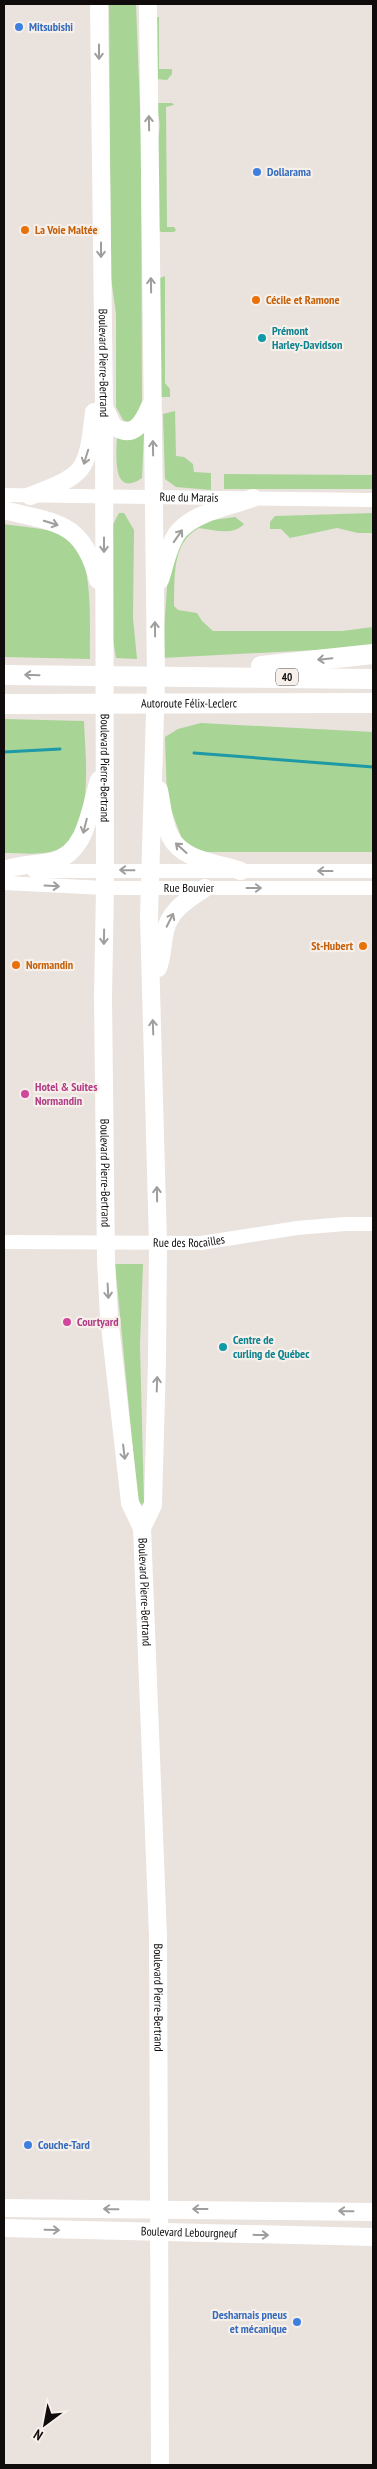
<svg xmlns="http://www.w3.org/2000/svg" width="377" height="2469" viewBox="0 0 377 2469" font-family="'PT Sans Narrow',sans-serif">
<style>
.green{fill:#a8d496}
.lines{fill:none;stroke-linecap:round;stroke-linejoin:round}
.stream{stroke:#1e99a6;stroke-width:3}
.minor{stroke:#fff;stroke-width:14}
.major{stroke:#fff;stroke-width:18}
.highway{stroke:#fff;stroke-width:20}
.oneway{stroke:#9f9e9d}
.shop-dot{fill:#3f7fe0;stroke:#f6efea;stroke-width:2}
.food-dot{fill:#e8710a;stroke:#f6efea;stroke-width:2}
.culture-dot{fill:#0f9aa8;stroke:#f6efea;stroke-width:2}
.hotel-dot{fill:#d1479c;stroke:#f6efea;stroke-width:2}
.labels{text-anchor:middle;stroke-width:4.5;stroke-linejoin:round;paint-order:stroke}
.shield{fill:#f6efea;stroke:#54504e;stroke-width:1}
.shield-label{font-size:11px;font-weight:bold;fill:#0f0c0b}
.shop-label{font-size:12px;font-weight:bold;fill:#366cbe;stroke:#f6efea;text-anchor:start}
.food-label{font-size:12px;font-weight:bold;fill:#c56008;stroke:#f6efea;text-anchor:start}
.culture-label{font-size:12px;font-weight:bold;fill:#0d838f;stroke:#f6efea;text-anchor:start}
.street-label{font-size:12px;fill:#0f0c0b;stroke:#f6efea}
.hotel-label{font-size:12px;font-weight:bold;fill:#b23c85;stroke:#f6efea;text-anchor:start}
</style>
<rect width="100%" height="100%" fill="#e9e2dd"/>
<path class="green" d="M109,4H136L141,134L142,408L131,423L123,420L116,407V314L111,278Z
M155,17H159V69H172V74L167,80L156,79Z
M157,103H172L174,105L166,107L167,227H174L176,230L174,232H161L156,228C156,204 153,178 156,154C157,137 164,123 155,108Z
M165,276V383L170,389V397H162L157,393L158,279Z
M175,411L176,456L184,457L193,464L194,472L211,473V490L176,487L165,479L163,414Z
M117,433L135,437L144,433L142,478C110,500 117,449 117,433Z
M224,474L373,475V489H224Z
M119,513H124L134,530L133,618L137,659L116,658L111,628V528Z
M373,513V533H358L337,528L290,538L281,529H270V522L275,516Z
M235,517L244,524C233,536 214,530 199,528C171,543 175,578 174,606L178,610L197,613L202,621L213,631H342L373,627V647L162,658L169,559L192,523Z
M4,524C24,528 55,527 71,540C95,560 89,629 90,659L4,657Z
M4,719L84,721C85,756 97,843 50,852C36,855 18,853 4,853Z
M201,723L373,732V852H197L182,839L167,799L165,737L178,729Z
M115,1264H143L140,1345L144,1502L142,1505L138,1502Z"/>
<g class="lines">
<path class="stream" d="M4,752L60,749
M194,753L373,767"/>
<g class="minor">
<path id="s1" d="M4,495L373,500"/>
<path d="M34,871H373"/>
<path id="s2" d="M4,883L105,888H373"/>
<path id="s3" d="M4,1242L201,1243L297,1228L345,1224H373"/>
</g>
<g class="major">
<path id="s4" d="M99,4L104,406L105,888L103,997L106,1261L109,1317L130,1503L142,1528L158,1936L160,2465"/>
<path d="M105,409L113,426C133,440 143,423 150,406"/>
<path d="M30,496C86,474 87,473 94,412"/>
<path d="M4,510C56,523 83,521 98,580"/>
<path d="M160,580C165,565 168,545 178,532C195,512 229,507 253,498"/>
<path d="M159,790C162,805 163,823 170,836C182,861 218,863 241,871"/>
<path d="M4,870C20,864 38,865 54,861C87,852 90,808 99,780"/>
<path d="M158,968C162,959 162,948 164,937C167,912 185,901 205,888"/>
<path d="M142,1528L153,1505L157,1362L158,1243L149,917L156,678L148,4"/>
<path d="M4,2208L373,2212"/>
<path id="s5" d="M4,2228L373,2237"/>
</g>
<g class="highway">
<path d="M261,666L373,654"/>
<path d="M4,675L373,679"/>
<path id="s6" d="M4,704L373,703"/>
</g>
</g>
<defs><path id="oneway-shaft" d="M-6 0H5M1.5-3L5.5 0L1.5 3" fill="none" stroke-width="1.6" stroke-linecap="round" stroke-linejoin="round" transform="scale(1.25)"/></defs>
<g class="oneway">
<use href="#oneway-shaft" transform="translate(99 52) rotate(90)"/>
<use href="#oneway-shaft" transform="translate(149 123) rotate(-91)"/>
<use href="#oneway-shaft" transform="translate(101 250) rotate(90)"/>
<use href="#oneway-shaft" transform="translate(151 285) rotate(-91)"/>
<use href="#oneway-shaft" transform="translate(153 448) rotate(-91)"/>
<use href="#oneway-shaft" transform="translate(86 457) rotate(107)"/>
<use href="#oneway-shaft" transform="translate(51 523) rotate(17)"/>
<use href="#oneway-shaft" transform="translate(178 536) rotate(-55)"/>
<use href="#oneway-shaft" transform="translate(104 545) rotate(90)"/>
<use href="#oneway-shaft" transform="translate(155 629) rotate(-91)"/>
<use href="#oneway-shaft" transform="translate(325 659) rotate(174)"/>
<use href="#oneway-shaft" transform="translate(32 675) rotate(-178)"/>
<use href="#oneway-shaft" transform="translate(85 826) rotate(104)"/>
<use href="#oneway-shaft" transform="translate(181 848) rotate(-138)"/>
<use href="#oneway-shaft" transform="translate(127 870) rotate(-179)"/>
<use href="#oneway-shaft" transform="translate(325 871) rotate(-180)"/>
<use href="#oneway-shaft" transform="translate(52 886) rotate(3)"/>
<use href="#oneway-shaft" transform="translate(254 888)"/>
<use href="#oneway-shaft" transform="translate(170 920) rotate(-63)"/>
<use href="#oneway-shaft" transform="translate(104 937) rotate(91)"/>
<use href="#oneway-shaft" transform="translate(153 1027) rotate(-92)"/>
<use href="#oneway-shaft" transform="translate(157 1194) rotate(-91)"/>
<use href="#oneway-shaft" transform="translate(108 1291) rotate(87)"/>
<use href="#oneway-shaft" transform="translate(157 1384) rotate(-88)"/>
<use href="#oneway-shaft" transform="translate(124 1452) rotate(83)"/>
<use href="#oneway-shaft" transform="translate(111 2209) rotate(-179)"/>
<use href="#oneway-shaft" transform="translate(200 2209) rotate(-180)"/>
<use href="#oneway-shaft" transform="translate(346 2211) rotate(-179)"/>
<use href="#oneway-shaft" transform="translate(52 2230) rotate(1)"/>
<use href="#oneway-shaft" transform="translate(261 2235) rotate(1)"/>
</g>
<g class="shop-dot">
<circle cx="19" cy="27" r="5"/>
<circle cx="257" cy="172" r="5"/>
<circle cx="28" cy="2145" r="5"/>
<circle cx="297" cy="2322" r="5"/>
</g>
<g class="food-dot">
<circle cx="25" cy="230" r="5"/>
<circle cx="256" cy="300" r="5"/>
<circle cx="363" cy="946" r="5"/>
<circle cx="16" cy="965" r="5"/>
</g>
<g class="culture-dot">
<circle cx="262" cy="338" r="5"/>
<circle cx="223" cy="1347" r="5"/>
</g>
<g class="hotel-dot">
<circle cx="25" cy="1094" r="5"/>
<circle cx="67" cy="1322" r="5"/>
</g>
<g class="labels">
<rect class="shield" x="276" y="668.5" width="22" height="17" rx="4"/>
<g class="shield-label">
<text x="287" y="681">40</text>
</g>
<g class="shop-label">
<text x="29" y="31">Mitsubishi</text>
<text x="267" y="176">Dollarama</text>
<text x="38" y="2149">Couche-Tard</text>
<text x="287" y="2319" text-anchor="end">Desharnais pneus<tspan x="287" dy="14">et mécanique</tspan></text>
</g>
<g class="food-label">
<text x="35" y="234">La Voie Maltée</text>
<text x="266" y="304">Cécile et Ramone</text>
<text x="353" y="950" text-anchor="end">St-Hubert</text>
<text x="26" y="969">Normandin</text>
</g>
<g class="culture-label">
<text x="272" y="335">Prémont<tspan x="272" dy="14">Harley-Davidson</tspan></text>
<text x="233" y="1344">Centre de<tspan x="233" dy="14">curling de Québec</tspan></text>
</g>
<g class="street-label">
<text dy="4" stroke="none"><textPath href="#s4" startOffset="359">Boulevard Pierre-Bertrand</textPath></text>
<text dy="4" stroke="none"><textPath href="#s1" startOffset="185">Rue du Marais</textPath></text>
<text dy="4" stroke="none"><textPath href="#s6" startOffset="185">Autoroute Félix-Leclerc</textPath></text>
<text dy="4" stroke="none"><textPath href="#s4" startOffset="764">Boulevard Pierre-Bertrand</textPath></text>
<text dy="4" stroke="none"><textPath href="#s2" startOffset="185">Rue Bouvier</textPath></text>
<text dy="4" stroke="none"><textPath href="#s4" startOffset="1169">Boulevard Pierre-Bertrand</textPath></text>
<text dy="4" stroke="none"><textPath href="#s3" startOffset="185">Rue des Rocailles</textPath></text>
<text dy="4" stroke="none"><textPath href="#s4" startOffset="1592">Boulevard Pierre-Bertrand</textPath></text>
<text dy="4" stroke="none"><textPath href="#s4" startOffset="1998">Boulevard Pierre-Bertrand</textPath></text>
<text dy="4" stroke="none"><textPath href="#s5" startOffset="185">Boulevard Lebourgneuf</textPath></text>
</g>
<g class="hotel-label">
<text x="35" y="1091">Hotel &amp; Suites<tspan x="35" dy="14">Normandin</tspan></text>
<text x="77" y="1326">Courtyard</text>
</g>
</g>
<rect width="377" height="2469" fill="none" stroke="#0f0c0b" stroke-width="10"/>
<g transform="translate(45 2424) rotate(212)" stroke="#f6efea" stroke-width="4" paint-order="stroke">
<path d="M0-4L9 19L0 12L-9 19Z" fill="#0f0c0b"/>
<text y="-8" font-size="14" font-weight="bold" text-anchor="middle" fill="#0f0c0b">N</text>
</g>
</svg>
